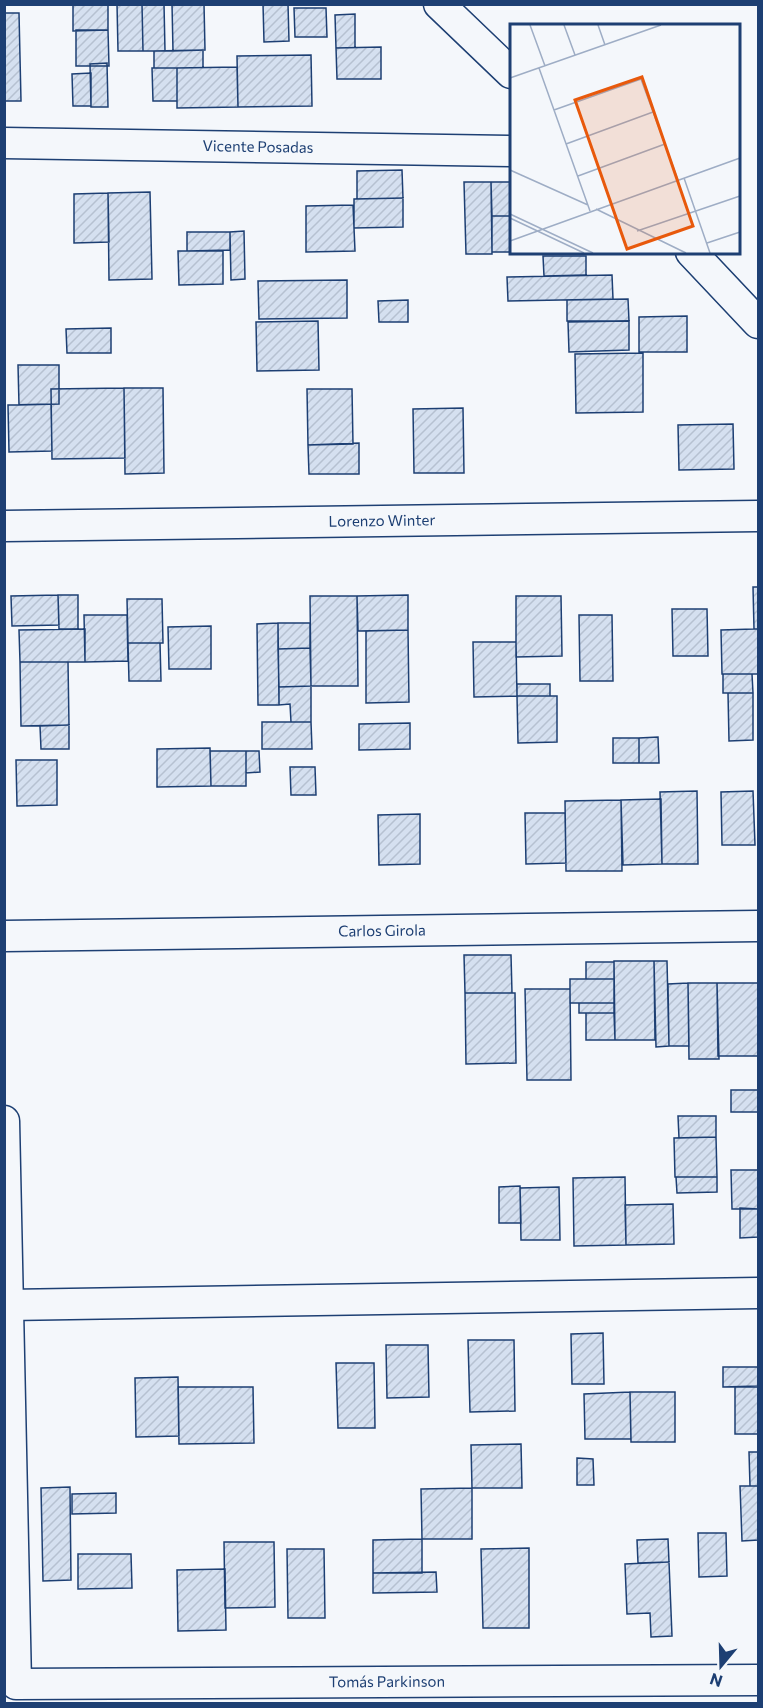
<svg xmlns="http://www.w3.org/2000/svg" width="763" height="1708" viewBox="0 0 763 1708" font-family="Commissioner,sans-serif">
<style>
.building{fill:url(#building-hatch);stroke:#1d3f73;stroke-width:1.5}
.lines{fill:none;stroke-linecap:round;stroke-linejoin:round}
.minor-casing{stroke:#1d3f73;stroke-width:33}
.minor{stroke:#f4f7fb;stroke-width:30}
.labels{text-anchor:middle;stroke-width:4.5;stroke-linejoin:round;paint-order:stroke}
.street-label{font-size:15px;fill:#1d3f73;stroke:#f4f7fb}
.inset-road{fill:none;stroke:#9eadc5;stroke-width:1.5}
.view{fill:#e8590c;fill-opacity:0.15;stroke:#e8590c;stroke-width:3}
.inset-edge{fill:none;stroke:#1d3f73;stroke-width:3}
</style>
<defs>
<pattern id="building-hatch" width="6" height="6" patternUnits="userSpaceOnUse" patternTransform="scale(1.5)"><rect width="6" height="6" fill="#d5e0f0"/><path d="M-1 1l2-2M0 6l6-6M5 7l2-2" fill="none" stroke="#b6c1d1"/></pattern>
</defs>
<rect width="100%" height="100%" fill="#f4f7fb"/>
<path class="building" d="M73,4H108V30L73,31Z
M117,4H142L143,51H118Z
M142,4H164L165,51H143Z
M172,4H204L205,50L173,51Z
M263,4H288L289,41L264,42Z
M294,8H326L327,37H295Z
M4,13H19L21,101H4Z
M355,14V48H336L335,15Z
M76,30H108L109,66H76Z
M381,47V79H337L336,48Z
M203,50V68H154V51Z
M311,55L312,106L238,107L237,56Z
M107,63L108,107H91L90,64Z
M237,67L238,107L177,108V68Z
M152,68H177V101H153Z
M91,73V106H73L72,74Z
M402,170L403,198L357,199V171Z
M464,182H491L492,254H466Z
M491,182H511V216H492Z
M150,192L152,279L109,280L108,193Z
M108,193L109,242L74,243V194Z
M403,198V227L354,228V199Z
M353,205L355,251L306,252V206Z
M492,216H511V252H492Z
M244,231L245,279L231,280L230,232Z
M187,232H230V250L187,251Z
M178,251H223V284L179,285Z
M543,256H586V275L544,276Z
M612,275L613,299L508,301L507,277Z
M347,280V318L259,319L258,281Z
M628,299L629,321H567V300Z
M408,300V322H379L378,301Z
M687,316V352H639V317Z
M318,321L319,370L257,371L256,322Z
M629,321V350L569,352L568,322Z
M111,328V353H67L66,329Z
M643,353V412L576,413L575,354Z
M18,365H59V404L19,405Z
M124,388L125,458L52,459L51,389Z
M124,388H163L164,473L125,474Z
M307,389H352L353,444L308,445Z
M51,404L52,451L9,452L8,405Z
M463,408L464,473H414L413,409Z
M733,424L734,469L679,470L678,425Z
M359,443V474H309L308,445Z
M753,587H758V629H754Z
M58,595H78V629H59Z
M58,595L59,625L12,626L11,596Z
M408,595V630L358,631L357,596Z
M310,596H357L358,686H311Z
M516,596H561L562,656L516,657Z
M127,599H162L163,643H128Z
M672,609H707L708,656H673Z
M84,615H127L128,661L85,662Z
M579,615H612L613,681H580Z
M278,623L279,705H258L257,624Z
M278,623H310V648L278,649Z
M211,626V669H169L168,627Z
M85,629V662H20L19,630Z
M754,629H758V674H722L721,630Z
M408,630L409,702L366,703V631Z
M473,642H516L517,696L474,697Z
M128,643H160L161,681H129Z
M310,648L311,686L279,687L278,649Z
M20,662H68L69,725L21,726Z
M723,674H752L753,693H723Z
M517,684H550V696H517Z
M311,686V722H291L290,704L279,705V687Z
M728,693H753V740L729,741Z
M517,696H557V742L518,743Z
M262,722H311L312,749H262Z
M410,723V749L359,750V724Z
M69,725V749H41L40,726Z
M658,737L659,763H639V738Z
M613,738H639V763H613Z
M210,748L211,786L157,787V749Z
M210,751H246V786H211Z
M246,751H259L260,772L246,773Z
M16,760H57V805L17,806Z
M290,767H315L316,795H291Z
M697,791L698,864H662L660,792Z
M753,791L755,845H722L721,792Z
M661,799L662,864L623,865L621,800Z
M621,800L622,871H566L565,801Z
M525,813H565L566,863L526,864Z
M420,814V864L379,865L378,815Z
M464,955H511L512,993H465Z
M614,961H654L655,1040H615Z
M654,961H667L669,1046L656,1047Z
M586,962H614V979H586Z
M570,979H614V1003H570Z
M688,983L689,1046H669L668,984Z
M688,983H717L719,1059H689Z
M717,983H758V1056H718Z
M525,989H570L571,1080H527Z
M465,993H515L516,1063L466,1064Z
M579,1003H614V1013H579Z
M586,1013H614L615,1040H586Z
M731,1090H758V1112H731Z
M678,1116H716V1137L679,1138Z
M716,1137L717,1177H675L674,1138Z
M731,1170H758V1209H732Z
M625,1177L626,1245L574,1246L573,1178Z
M676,1177H717V1192L677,1193Z
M520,1186L521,1223H499V1187Z
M559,1187L560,1240H521L520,1188Z
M673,1204L674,1244L626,1245L625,1205Z
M740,1208L758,1209V1237L740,1238Z
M603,1333L604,1384H572L571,1334Z
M468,1340H514L515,1411L470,1412Z
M386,1345H428L429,1397L387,1398Z
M336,1363H374L375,1428H338Z
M723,1367H758V1386L723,1387Z
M178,1377L179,1436L136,1437L135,1378Z
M178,1387H253L254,1443L179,1444Z
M735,1387H758V1434H735Z
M630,1392L631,1439H585L584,1394Z
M630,1392H675V1442H631Z
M521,1444L522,1488H472L471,1445Z
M749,1452H758V1486H750Z
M577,1458L593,1459L594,1485H577Z
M740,1486H758V1540L742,1541Z
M70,1487L71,1580L43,1581L41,1488Z
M472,1488V1539H422L421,1489Z
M116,1493V1513L72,1514V1494Z
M698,1533H726L727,1576L699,1577Z
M422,1539V1573H373V1540Z
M668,1539L669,1562L638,1563L637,1540Z
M224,1542H274L275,1607L225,1608Z
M529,1548V1628H483L481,1549Z
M287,1549H324L325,1618H288Z
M78,1554H131L132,1588L78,1589Z
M669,1562L672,1636L651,1637L650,1613L627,1614L625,1564Z
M225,1569L226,1630L178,1631L177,1570Z
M436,1572L437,1592L373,1593V1573Z"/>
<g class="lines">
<g class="minor-casing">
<g id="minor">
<path d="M439,4L511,73"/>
<path id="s1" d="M4,143L511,151"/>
<path d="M691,252L758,323"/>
<path id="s2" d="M4,526L758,516"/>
<path id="s3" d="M4,936L758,926"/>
<path id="s4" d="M4,1121L16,1684L758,1680"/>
<path d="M8,1305L758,1293"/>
</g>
</g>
<use href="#minor" class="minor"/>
</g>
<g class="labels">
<g class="street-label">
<text dy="5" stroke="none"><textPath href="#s1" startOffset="254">Vicente Posadas</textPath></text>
<text dy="5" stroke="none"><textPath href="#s2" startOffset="378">Lorenzo Winter</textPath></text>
<text dy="5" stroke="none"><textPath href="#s3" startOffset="378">Carlos Girola</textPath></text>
<text dy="5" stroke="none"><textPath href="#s4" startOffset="934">Tomás Parkinson</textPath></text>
</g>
</g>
<g transform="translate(510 24)">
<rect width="230" height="230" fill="#f4f7fb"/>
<path class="inset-road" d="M20,1L35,42M54,1L65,31M88,1L95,21M29,44L80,187M0,54L151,1M44,86L131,55L168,156M56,120L143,88M0,146L78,181M68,152L155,120M174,154L200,229M86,185L176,229M0,190L83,229M0,194L74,229M127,207L230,172M0,217L230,134M197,219L230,208"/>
<path class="view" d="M132,53L183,202L117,225L65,76Z"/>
<rect width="230" height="230" class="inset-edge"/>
</g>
<rect width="763" height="1708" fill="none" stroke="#1d3f73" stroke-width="12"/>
<g transform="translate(721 1666) rotate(199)" stroke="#f4f7fb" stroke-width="4.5" paint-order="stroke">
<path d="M0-4.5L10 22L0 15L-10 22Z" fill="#1d3f73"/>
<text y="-9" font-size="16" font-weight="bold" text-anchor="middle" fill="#1d3f73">N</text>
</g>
</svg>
